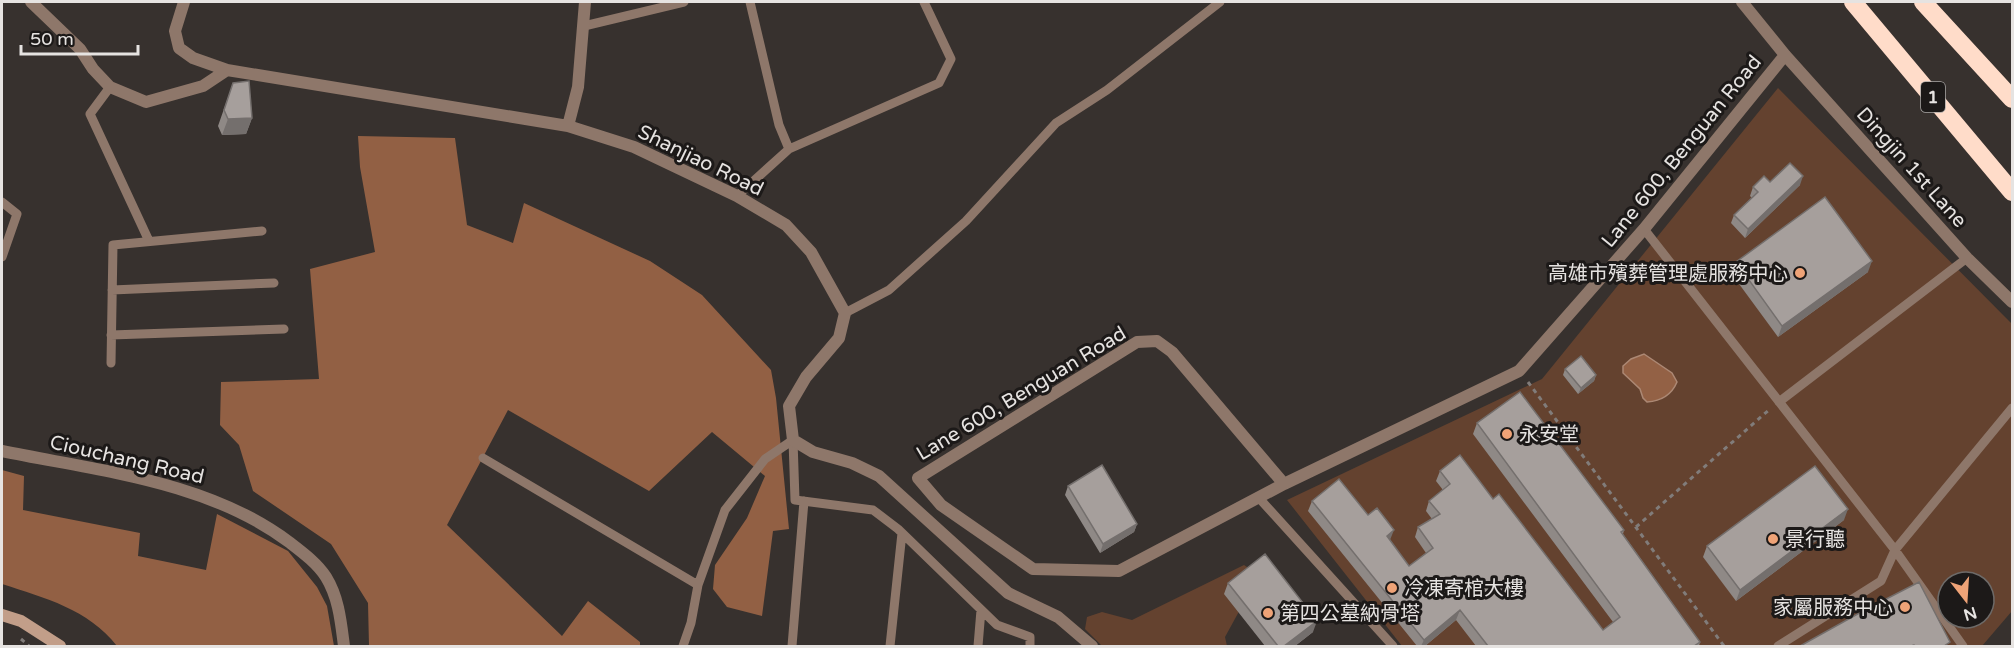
<svg xmlns="http://www.w3.org/2000/svg" width="2014" height="648" viewBox="0 0 2014 648" font-family="'Varela Round','Noto Sans TC',sans-serif">
<style>
.green{fill:#64422f;fill-rule:evenodd}
.forest{fill:#926044}
.water{fill:#936145;stroke:#ac8874;stroke-width:1.5}
.lines{fill:none;stroke-linecap:round;stroke-linejoin:round}
.path{stroke:#817c7a;stroke-width:3;stroke-dasharray:4.5 4.5;stroke-linecap:butt}
.lane{stroke:#8e776a;stroke-width:9}
.street{stroke:#8e776a;stroke-width:12}
.secondary{stroke:#c29e89;stroke-width:12}
.highway{stroke:#ffdcc9;stroke-width:18}
.wall{fill:#8f8986}
.shaded-wall{fill:#746f6d}
.building{fill:#a69f9c;stroke:#746f6d;stroke-width:1.5}
.poi-dot{fill:#efa377;stroke:#1c1918;stroke-width:2}
.labels{text-anchor:middle;stroke-width:6;stroke-linejoin:round;paint-order:stroke}
.shield{fill:#1c1918;stroke:#a9a6a5;stroke-width:1.5}
.shield-label{font-size:18px;font-weight:bold;fill:#e6e3e1}
.street-label{font-size:20px;fill:#e6e3e1;stroke:#1c1918}
.poi-label{font-size:20px;fill:#e6e3e1;stroke:#1c1918;text-anchor:start}
</style>
<rect width="100%" height="100%" fill="#37312e"/>
<path class="green" d="M1778,88L2012,324V611L1982,646H1402L1287,500L1542,379ZM1948,582H1984V618H1948Z
M1244,565L1259,575L1225,637L1227,646H1102L1085,629L1087,617L1102,612L1132,620Z"/>
<path class="forest" d="M358,136L455,138L467,225L513,243L524,203L650,261L702,295L771,370L776,398L789,529L773,531L762,616L727,607L713,589L715,565L747,518L765,476L712,432L649,491L508,410L447,525L562,636L588,601L640,642V646H369L368,603L331,544L253,491L239,445L220,425L221,382L319,379L310,269L375,252L360,167Z
M2,470L24,476L23,510L140,533L138,556L206,570L217,514L288,551L317,587L327,606L334,646H117C88,609 45,598 2,584Z"/>
<path class="water" d="M1644,354L1672,373L1677,382C1672,394 1661,401 1647,402L1643,398L1640,389L1623,373V366L1631,359Z"/>
<g class="lines">
<path class="path" d="M1528,382L1724,646
M1636,527L1770,409
M21,639L29,646"/>
<path class="lane" d="M750,2L779,125L789,149
M584,26L684,2
M110,87L90,114L149,241
M737,196L789,149L939,83L951,59L924,2
M2,202L17,214L2,257
M1644,229L1895,550L1963,646
M112,290L274,283
M845,313L889,290L966,221L1056,123L1107,90L1220,2
M111,335L284,329
M111,363L113,245L262,231
M1779,402L1967,258
M793,440L795,500L873,510L898,529L997,625L1030,637V646
M483,458L698,585L725,510L765,459L793,440
M1259,498L1393,646
M683,646L691,623L698,585
M792,646L804,501
M890,646L902,533
M978,646L981,610
M1778,646L1881,581L1895,550L2012,408"/>
<path class="street" d="M31,2L80,49L93,69L110,87L146,102L203,86L227,70L568,126L634,147L737,196L786,225L811,252L845,313L839,338L806,377L789,406L793,440L813,452L852,463L879,476L1008,593L1058,617L1092,646
M184,2L175,31L179,48L193,58L227,70
M1742,2L1785,55L1967,258L2012,302
M568,126L578,87L585,2
M2,451C99,471 208,481 289,542C302,552 317,563 326,577C339,598 341,623 344,646
M1284,484L1172,352L1157,341L1137,342L918,478L941,505L1033,569L1119,571L1284,484L1519,371L1644,229L1785,55"/>
<path class="secondary" d="M2,615L21,621L60,646"/>
<path class="highway" d="M1853,2L2012,192
M1923,2L2012,99"/>
</g>
<path class="wall" d="M233,83L252,118L246,134L222,135L218,126Z
M1770,182L1800,185L1745,238L1731,223L1734,215L1752,198L1750,196L1753,187Z
M1736,262L1868,272L1778,337L1731,273Z
M1565,369L1596,375L1594,381L1578,394L1563,375Z
M1477,423L1624,530L1623,534L1700,642L1699,646H1476L1456,620L1425,646H1417L1308,511L1312,501L1368,515L1390,541L1409,566L1426,553L1415,537L1418,527L1432,519L1426,511L1429,501L1443,490L1436,481L1440,471L1493,499L1603,630L1613,622L1473,434Z
M1068,486L1137,524L1134,532L1100,553L1065,495Z
M1844,520L1736,601L1703,557L1707,546Z
M1228,583L1313,632L1295,646H1265L1224,594Z"/>
<path class="shaded-wall" d="M252,118L246,134L222,135L228,119Z
M1803,176L1800,185L1745,238L1748,229Z
M1872,261L1868,272L1778,337L1782,326Z
M1596,375L1594,381L1578,394L1581,388Z
M1848,509L1844,520L1736,601L1740,590Z
M1137,524L1134,532L1100,553L1103,544Z
M1394,530L1390,540L1387,536Z
M1460,610L1456,620L1425,646H1421L1424,640Z
M1317,621L1313,632L1295,646H1284Z"/>
<path class="building" d="M249,81L252,118L228,119L224,110L233,83Z
M1790,163L1803,176L1748,229L1734,215L1758,192L1753,187L1764,176L1770,182Z
M1825,197L1872,261L1782,326L1736,262Z
M1581,356L1596,375L1581,388L1565,369Z
M1520,392L1624,530L1621,532L1700,642L1694,646H1488L1460,610L1424,640L1312,501L1339,479L1368,515L1377,508L1394,530L1387,536L1409,566L1433,548L1418,527L1440,514L1429,501L1450,484L1440,471L1460,455L1493,499L1499,494L1603,630L1620,617L1477,423Z
M1102,465L1137,524L1103,544L1068,486Z
M1815,466L1848,509L1740,590L1707,546Z
M1265,554L1317,621L1284,646H1278L1228,583Z
M1919,582L1950,642L1944,646H1915L1914,645L1911,646H1800L1863,611Z"/>
<g class="poi-dot">
<circle cx="1800" cy="273" r="6"/>
<circle cx="1507" cy="434" r="6"/>
<circle cx="1773" cy="539" r="6"/>
<circle cx="1392" cy="588" r="6"/>
<circle cx="1905" cy="607" r="6"/>
<circle cx="1268" cy="613" r="6"/>
</g>
<g class="labels">
<rect class="shield" x="1921" y="82" width="24" height="30" rx="4.5"/>
<g class="shield-label">
<text x="1933" y="103">1</text>
</g>
<g class="street-label">
<text transform="translate(1681 151) rotate(-51)" y="7">Lane 600, Benguan Road</text>
<text transform="translate(701 160) rotate(26)" y="7">Shanjiao Road</text>
<text transform="translate(1912 167) rotate(48)" y="7">Dingjin 1st Lane</text>
<text transform="translate(1021 393) rotate(-31)" y="7">Lane 600, Benguan Road</text>
<text transform="translate(127 459) rotate(13)" y="7">Ciouchang Road</text>
</g>
<g class="poi-label">
<text x="1788" y="280" text-anchor="end">高雄市殯葬管理處服務中心</text>
<text x="1519" y="441">永安堂</text>
<text x="1785" y="546">景行聽</text>
<text x="1404" y="595">冷凍寄棺大樓</text>
<text x="1893" y="614" text-anchor="end">家屬服務中心</text>
<text x="1280" y="620">第四公墓納骨塔</text>
</g>
</g>
<rect width="2014" height="648" fill="none" stroke="#e6e3e1" stroke-width="6"/>
<g transform="translate(1966 600) rotate(163)"><circle r="28" fill="#1c1918" stroke="#6d6a68" stroke-width="1.5"/>
<path d="M0-4.5L10 22L0 15L-10 22Z" fill="#efa377"/>
<text y="-9" font-size="16" font-weight="bold" text-anchor="middle" fill="#e6e3e1">N</text>
</g>
<path d="M21 45v9h117v-9" fill="none" stroke="#e6e3e1" stroke-width="3"/>
<text x="30" y="45" font-size="18" fill="#e6e3e1" stroke="#1c1918" stroke-width="4.5" paint-order="stroke">50 m</text>
</svg>
